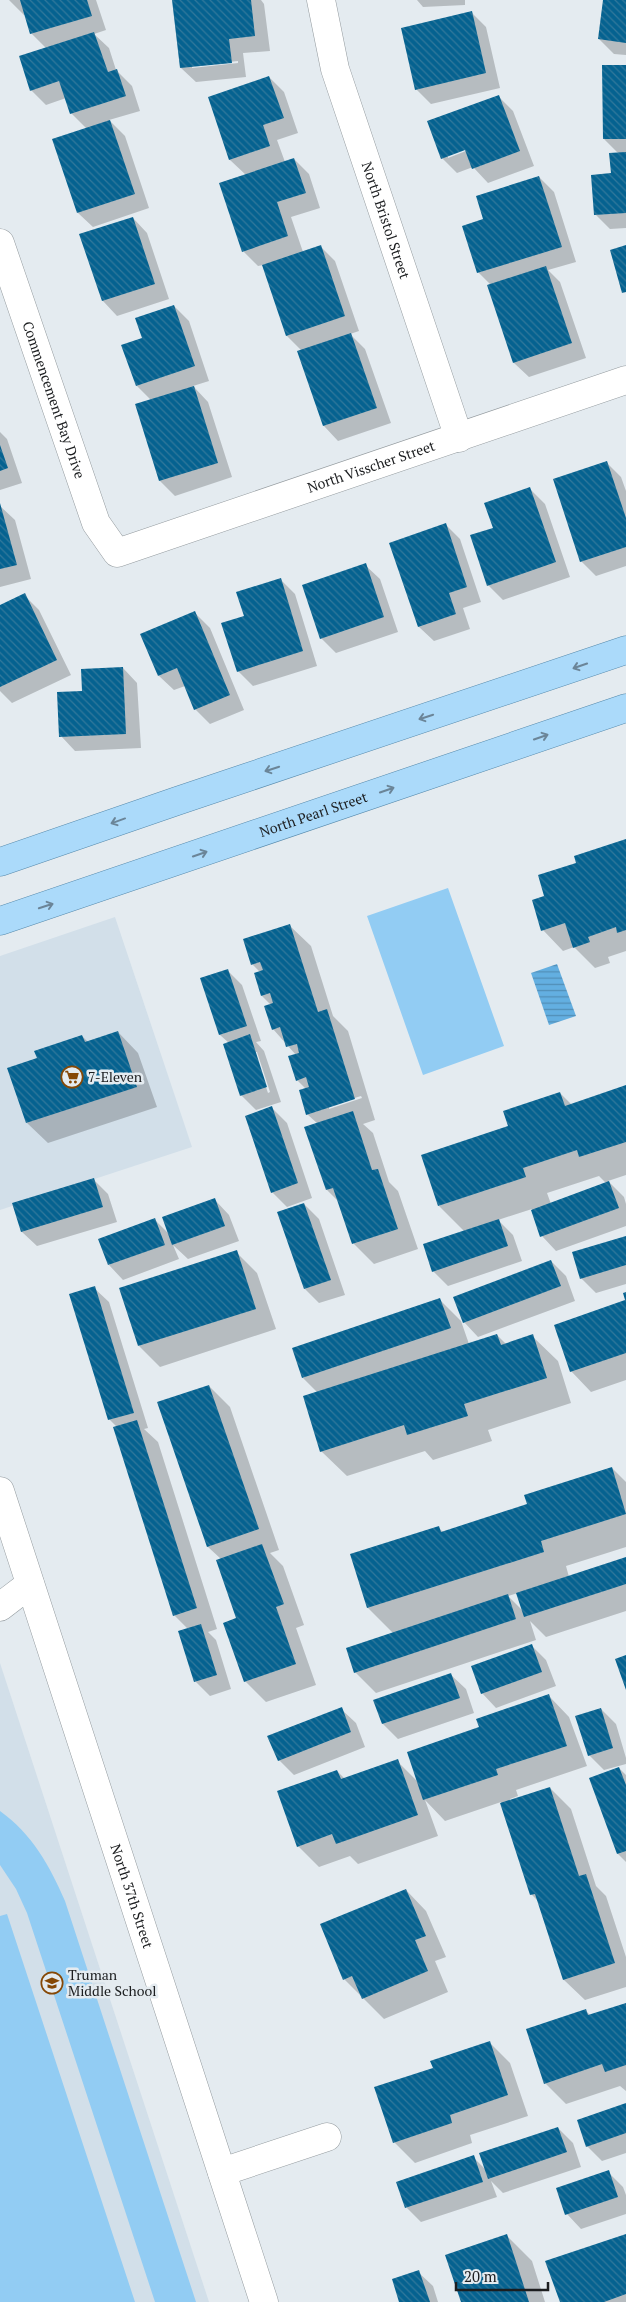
<svg xmlns="http://www.w3.org/2000/svg" width="626" height="2302" viewBox="0 0 626 2302" font-family="'PT Serif',serif">
<style>
.built{fill:#d2dfe9}
.park{fill:#92ccf3}
.water{fill:url(#water-rules)}
.shadow{fill:#0003;fill-rule:evenodd}
.building{fill:url(#building-back-hatch)}
.lines{fill:none;stroke-linecap:round;stroke-linejoin:round}
.minor-casing{stroke:#949b9f;stroke-width:29}
.major-casing{stroke:#5589ab;stroke-width:29}
.minor{stroke:#fff;stroke-width:28}
.major{stroke:#abdafa;stroke-width:28}
.oneway{stroke:#6b8598}
.labels{text-anchor:middle;stroke-width:5;stroke-linejoin:round;paint-order:stroke}
.street-label{font-size:14px;fill:#1c1e20;stroke:#e4ebf0}
.poi-label{font-size:14px;fill:#1c1e20;stroke:#e4ebf0;text-anchor:start}
</style>
<defs>
<pattern id="water-rules" width="6" height="5" patternUnits="userSpaceOnUse" patternTransform="scale(1.25)"><rect width="6" height="5" fill="#63afe1"/><path d="M0 2.5h6" fill="none" stroke="#518eb6"/></pattern>
<pattern id="building-back-hatch" width="6" height="6" patternUnits="userSpaceOnUse" patternTransform="scale(1.25)"><rect width="6" height="6" fill="#056290"/><path d="M-1 5l2 2M0 0l6 6M5-1l2 2" fill="none" stroke="#32789b"/></pattern>
</defs>
<rect width="100%" height="100%" fill="#e4ebf0"/>
<path class="built" d="M115,917L192,1147L0,1210V956Z
M0,1663L209,2302H0Z"/>
<path class="park" d="M448,888L504,1046L423,1075L367,916Z
M0,1811C32,1834 50,1866 65,1901L196,2302H155L27,1913L16,1889L0,1865Z
M7,1914L135,2302H0V1916Z"/>
<path class="water" d="M557,964L576,1016L549,1025L531,973Z"/>
<path class="shadow" d="M9,0H96L106,30L94,34L109,48L116,70L132,86L140,111L109,120L125,136L149,208L93,227L78,213L54,140L87,129L71,113L66,98L46,105L31,90L46,48L31,33L26,15H24Z
M173,0H261L264,4L270,51L243,53L246,77L196,82L181,68ZM238,61V63L192,68V66Z
M417,0H465V5L423,7Z
M605,0H626V55L614,54L599,39Z
M471,12L486,27L500,88L431,104L416,89Z
M626,66V228L610,229L595,214L619,154L604,139Z
M269,77L284,92L298,133L277,140L285,162L294,159L309,174L320,208L291,217L303,252L320,246L335,261L359,331L350,334L365,349L391,423L338,441L324,426L302,351L287,336L263,265L258,266L243,251L246,175L230,160Z
M499,97L513,111L534,166L488,183L473,167L457,173L442,158ZM470,147L471,149L448,158V155Z
M539,177L554,192L576,262L548,270L560,282L586,358L529,377L514,363L489,286L491,285L478,272L485,220Z
M133,218L147,233L169,299L117,316L103,301L81,235Z
M174,306L189,321L209,381L193,386L208,402L232,477L175,496L160,481L151,400L137,386L143,339Z
M0,432L7,439L22,483L0,490Z
M607,463L621,477L626,491V566L596,576L581,561Z
M530,489L545,504L570,577L503,600L488,585L494,529Z
M0,506L15,520L31,579L0,587Z
M446,525L460,539L481,602L463,608L470,629L434,641L419,627Z
M365,565L380,579L398,632L336,653L321,638Z
M280,579L295,594L317,666L253,686L238,671L245,617Z
M24,595L39,610L71,675L12,703L0,691V606Z
M195,613L210,628L244,710L210,724L195,709L185,686L174,690L159,676Z
M123,668L137,683L141,748L75,751L61,736L83,692Z
M626,840V951L608,957L610,963L595,968L574,947L563,951L543,930L546,897L578,863Z
M290,926L311,946L333,1016L348,1031L375,1120L363,1124L373,1133L389,1182L398,1191L418,1249L374,1264L354,1244L339,1202L327,1190L318,1124L307,1114L306,1089L297,1080L296,1055L273,1029L271,1005L262,996L255,974L260,972L252,964ZM361,1096L362,1098L329,1109V1106Z
M227,970L242,985L261,1041L256,1042L264,1051L281,1102L256,1110L241,1095L229,1043L220,1035ZM254,1052H257L270,1092L268,1093Z
M118,1032L138,1053L157,1107L48,1143L27,1123L38,1059L82,1036L88,1042Z
M626,1087V1175L608,1181L624,1197L626,1204V1226L556,1251L542,1236L532,1209L498,1220L513,1235L522,1261L448,1286L433,1271L465,1232L439,1206L560,1093L572,1105ZM599,1176L606,1183L551,1204L547,1193Z
M272,1108L287,1123L312,1198L287,1207L272,1192Z
M93,1179L108,1194L117,1222L37,1246L22,1232L14,1204Z
M215,1200L229,1215L239,1241L188,1259L173,1245L179,1259L123,1280L109,1265L155,1220L170,1235Z
M304,1204L319,1219L345,1295L319,1303L305,1289Z
M626,1237V1284L596,1293L581,1278Z
M236,1252L257,1273L276,1329L160,1367L139,1346Z
M551,1261L566,1276L575,1301L478,1337L464,1322Z
M94,1288L109,1302L148,1428L144,1429L158,1442L217,1629L208,1632L216,1640L231,1689L210,1696L195,1681L188,1629L174,1615L117,1427L110,1420L70,1295Z
M440,1300L461,1321L469,1344L497,1335L506,1344L532,1336L558,1361L571,1403L488,1430L492,1441L433,1460L425,1451L347,1476L321,1451L318,1393L303,1378Z
M626,1301V1380L591,1392L571,1371Z
M209,1386L230,1407L279,1550L270,1553L283,1566L304,1625L296,1628L316,1685L266,1702L245,1681L238,1619L221,1559L208,1547Z
M612,1468L626,1482V1547L566,1566L569,1577L626,1558V1611L546,1637L530,1621L536,1640L376,1693L355,1672L394,1634L368,1608L352,1555L438,1527L443,1532L528,1505ZM518,1593L524,1612L508,1596Z
M531,1645L546,1660L556,1686L496,1708L482,1693Z
M451,1675L466,1689L474,1713L398,1739L383,1724L375,1700Z
M549,1696L569,1717L587,1766L516,1790L518,1796L510,1799V1801L550,1788L571,1809L596,1886L606,1896L626,1957V1987L585,2000L564,1980L539,1902L531,1894L501,1802L445,1821L425,1800L438,1836L358,1864L350,1856L319,1867L298,1846L337,1771L345,1779L397,1761L418,1782L481,1728Z
M341,1709L356,1723L365,1747L294,1775L279,1760Z
M601,1709L616,1724L626,1758V1764L604,1770L589,1755Z
M619,1768L626,1775V1862L618,1854Z
M406,1890L426,1911L446,1957L435,1961L448,1992L384,2019L344,1979Z
M626,2004V2091L620,2086L566,2104L545,2083L585,2010L591,2016Z
M489,2042L510,2063L528,2116L470,2135L472,2143L415,2163L394,2142L434,2069Z
M626,2105V2153L602,2161L587,2146Z
M558,2128L573,2143L581,2167L503,2193L491,2181L497,2197L421,2222L407,2208L398,2182L473,2157L486,2170Z
M608,2172L623,2187L626,2195V2214L581,2229L567,2214Z
M506,2235L532,2261L545,2302H462Z
M626,2235V2302H561Z
M418,2272L433,2286L438,2302H401Z"/>
<path class="building" d="M20,0H87L92,16L30,34Z
M172,0H251L255,36L229,39L232,63L180,68Z
M603,0H626V43L598,39Z
M472,11L486,73L415,90L401,28Z
M94,32L108,72L117,69L126,96L70,114L59,81L30,91L19,56Z
M602,65H626V139H603Z
M269,76L284,118L263,125L270,146L229,160L208,97Z
M499,95L520,151L472,169L465,150L441,159L427,121Z
M110,120L135,194L77,213L52,139Z
M626,152V213L594,215L591,175L611,173L609,153Z
M294,158L306,193L277,202L288,236L242,252L219,183Z
M539,176L562,247L477,273L462,226L483,219L476,196Z
M133,217L155,284L102,301L79,234Z
M321,245L345,316L286,336L262,265Z
M626,245V292L622,293L610,250Z
M546,266L572,343L513,363L487,285Z
M174,305L195,366L136,386L121,345L142,338L135,318Z
M351,333L377,408L323,426L297,351Z
M194,386L218,463L159,481L135,404Z
M0,445L8,468L0,471Z
M607,461L626,518V547L580,562L553,479Z
M530,487L556,562L487,586L470,535L493,528L484,503Z
M0,503L17,565L0,569Z
M446,523L467,587L449,593L456,614L418,627L389,543Z
M366,563L384,617L320,639L302,585Z
M281,578L303,651L237,672L221,623L244,616L236,592Z
M25,593L57,660L0,687V605Z
M195,611L230,695L194,710L177,668L158,676L140,634Z
M123,667L126,734L59,737L57,692L82,691L81,669Z
M626,839V930L617,933L616,927L588,937L590,942L573,948L565,923L541,931L532,900L544,896L538,875L576,863L574,856Z
M290,924L318,1012L327,1009L355,1099L306,1115L299,1090L309,1087L306,1077L296,1081L288,1056L299,1053L297,1044L286,1047L280,1027L272,1030L264,1006L273,1003L270,993L261,996L254,973L263,970L260,962L251,965L243,939Z
M228,969L247,1026L219,1035L200,978Z
M118,1031L137,1087L26,1123L7,1068L37,1058L34,1051L82,1035L85,1042Z
M250,1034L267,1087L240,1096L223,1044Z
M626,1085V1142L579,1157L577,1150L523,1168L526,1177L438,1206L421,1155L508,1126L503,1111L560,1092L565,1106Z
M272,1106L298,1183L271,1193L245,1116Z
M353,1111L372,1170L378,1169L398,1229L352,1244L333,1188L326,1190L304,1127Z
M94,1178L103,1207L21,1232L12,1203Z
M609,1181L619,1208L540,1237L531,1210Z
M215,1198L225,1226L172,1245L162,1217Z
M304,1203L331,1280L304,1289L277,1212Z
M155,1218L165,1245L108,1265L98,1239Z
M499,1219L508,1246L432,1272L423,1244Z
M626,1236V1265L580,1279L572,1252Z
M237,1250L256,1309L138,1346L119,1288Z
M551,1260L561,1286L463,1323L453,1297Z
M95,1286L134,1413L108,1420L69,1294Z
M626,1292V1353L570,1372L554,1325L625,1300L623,1293Z
M440,1298L451,1328L302,1378L292,1348Z
M497,1334L501,1345L533,1334L547,1378L464,1404L468,1416L407,1435L404,1425L320,1452L303,1396Z
M209,1385L259,1529L207,1547L157,1402Z
M137,1420L197,1608L173,1616L113,1427Z
M612,1467L626,1514L541,1541L544,1552L367,1608L350,1554L439,1526L441,1532L527,1504L524,1495Z
M262,1544L284,1604L276,1607L296,1664L244,1682L223,1623L236,1618L216,1560Z
M626,1557V1584L524,1617L516,1593Z
M508,1594L516,1619L354,1673L346,1648Z
M201,1624L217,1675L194,1682L178,1631Z
M532,1644L542,1672L481,1694L471,1666Z
M626,1655V1690L615,1659Z
M451,1673L460,1698L382,1724L373,1700Z
M549,1694L567,1746L496,1769L498,1775L423,1800L407,1752L479,1727L476,1719Z
M342,1707L351,1732L278,1761L267,1736Z
M601,1708L613,1748L588,1756L575,1716Z
M398,1759L418,1815L336,1844L332,1834L297,1847L277,1791L337,1770L341,1779Z
M619,1767L626,1785V1851L617,1854L589,1778Z
M550,1787L579,1876L586,1874L615,1963L563,1980L535,1894L530,1895L500,1803Z
M406,1889L426,1936L415,1940L428,1971L362,1999L352,1976L343,1980L320,1924Z
M626,2003V2065L605,2072L602,2064L544,2084L526,2029L586,2009L588,2015Z
M490,2041L508,2095L450,2115L452,2123L393,2143L374,2087L433,2068L430,2061Z
M626,2103V2133L586,2147L577,2120Z
M558,2127L567,2152L488,2179L479,2153Z
M474,2155L483,2182L405,2208L396,2182Z
M609,2170L618,2197L565,2215L556,2188Z
M507,2234L529,2302H461L445,2255Z
M626,2234V2294L604,2302H560L545,2261Z
M419,2270L430,2302H399L392,2279Z"/>
<g class="lines">
<g class="minor-casing">
<g id="minor">
<path id="s1" d="M321,0L335,69L459,438"/>
<path id="s2" d="M0,243L96,523L117,553L626,380"/>
<path id="s3" d="M0,1491L264,2302"/>
<path d="M0,1607L30,1584"/>
<path d="M222,2172L327,2137"/>
</g>
</g>
<g class="major-casing">
<g id="major">
<path d="M0,862L177,801L626,650"/>
<path id="s4" d="M0,921L626,708"/>
</g>
</g>
<use href="#minor" class="minor"/>
<use href="#major" class="major"/>
</g>
<defs><path id="oneway-shaft" d="M-6 0H5M1.5-3L5.5 0L1.5 3" fill="none" stroke-width="1.6" stroke-linecap="round" stroke-linejoin="round" transform="scale(1.25)"/></defs>
<g class="oneway">
<use href="#oneway-shaft" transform="translate(580 666) rotate(161)"/>
<use href="#oneway-shaft" transform="translate(426 717) rotate(162)"/>
<use href="#oneway-shaft" transform="translate(541 737) rotate(-19)"/>
<use href="#oneway-shaft" transform="translate(272 769) rotate(162)"/>
<use href="#oneway-shaft" transform="translate(387 790) rotate(-19)"/>
<use href="#oneway-shaft" transform="translate(118 821) rotate(160)"/>
<use href="#oneway-shaft" transform="translate(200 854) rotate(-19)"/>
<use href="#oneway-shaft" transform="translate(46 906) rotate(-18)"/>
</g>
<defs>
<g id="supermarket-ring" transform="scale(1.125)"><circle r="9.5" fill="#e4ebf0" stroke="#854806" stroke-width="1.5"/><path d="M-6-5.5h2.5l.6 2H6L4.5 2H-2.5L-4.4-4H-6ZM-1.5 3.2a1.3 1.3 0 1 0 .1 0ZM3 3.2a1.3 1.3 0 1 0 .1 0Z" fill="#854806"/></g>
<g id="school-ring" transform="scale(1.125)"><circle r="9.5" fill="#e4ebf0" stroke="#854806" stroke-width="1.5"/><path d="M0-5L7-2L0 1L-7-2ZM-4 1L0 2.5L4 1V4Q0 6-4 4Z" fill="#854806"/></g>
</defs>
<g fill-rule="evenodd">
<use href="#supermarket-ring" x="72" y="1077"/>
<use href="#school-ring" x="52" y="1983"/>
</g>
<g class="labels">
<g class="street-label">
<text dy="5" stroke="none"><textPath href="#s1" startOffset="230">North Bristol Street</textPath></text>
<text dy="5" stroke="none"><textPath href="#s2" startOffset="166">Commencement Bay Drive</textPath></text>
<text dy="5" stroke="none"><textPath href="#s2" startOffset="601">North Visscher Street</textPath></text>
<text dy="5" stroke="none"><textPath href="#s4" startOffset="331">North Pearl Street</textPath></text>
<text dy="5" stroke="none"><textPath href="#s3" startOffset="426">North 37th Street</textPath></text>
</g>
<g class="poi-label">
<text x="88" y="1082">7-Eleven</text>
<text x="68" y="1980">Truman<tspan x="68" dy="16">Middle School</tspan></text>
</g>
</g>
<path d="M456 2282v8h92v-8" fill="none" stroke="#1c1e20" stroke-width="2.5"/>
<text x="464" y="2282" font-size="15" fill="#1c1e20" stroke="#e4ebf0" stroke-width="4" paint-order="stroke">20 m</text>
</svg>
